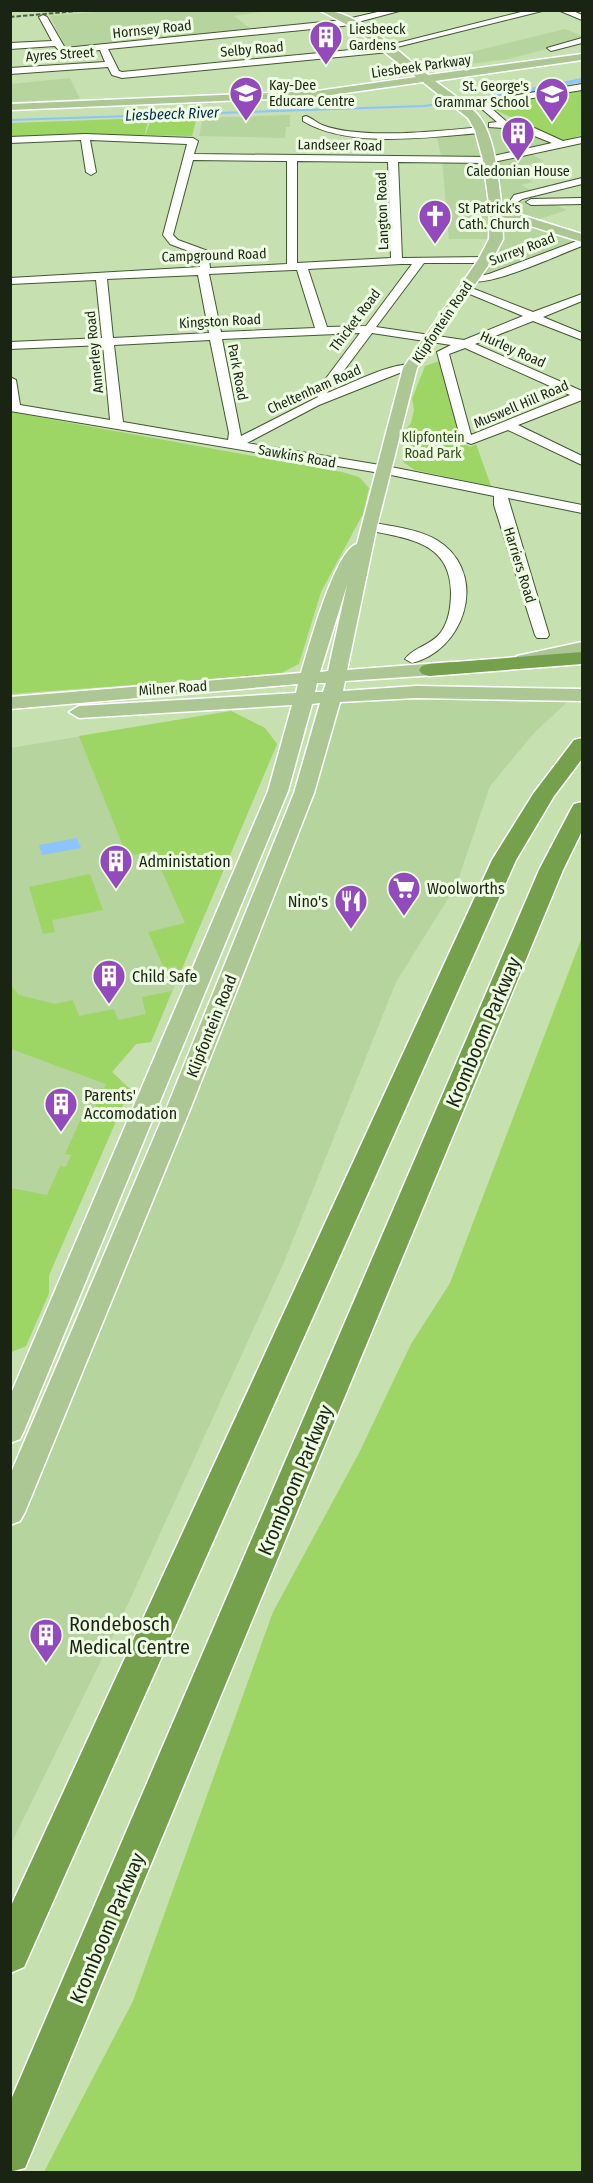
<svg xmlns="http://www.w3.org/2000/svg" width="593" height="2183" viewBox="0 0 593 2183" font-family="'Fira Sans Condensed',sans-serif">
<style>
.built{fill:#b6d49e}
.green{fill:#9dd664}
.water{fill:#8dc3fe}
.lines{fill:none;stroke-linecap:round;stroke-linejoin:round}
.stream{stroke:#8dc3fe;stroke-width:2}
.canal{fill:#8dc3fe;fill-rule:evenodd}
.minor-casing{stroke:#42582e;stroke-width:2}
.major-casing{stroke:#fff;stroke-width:3}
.highway-casing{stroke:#fff;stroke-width:3}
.minor{fill:#fff;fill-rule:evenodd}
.major{fill:#adc794;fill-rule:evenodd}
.highway{fill:#76a14c;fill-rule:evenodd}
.rail{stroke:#505f44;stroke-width:2;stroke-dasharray:4.5 2;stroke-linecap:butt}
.labels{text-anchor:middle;stroke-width:6;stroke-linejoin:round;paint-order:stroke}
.far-street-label{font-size:14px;fill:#1a2412;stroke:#effce4}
.far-poi-label{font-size:14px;fill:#1a2412;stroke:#effce4;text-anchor:start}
.far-park-label{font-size:14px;fill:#344c1c;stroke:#effce4}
.far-water-label{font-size:15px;font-style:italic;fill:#022a4e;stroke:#effce4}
.poi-label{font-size:16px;fill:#1a2412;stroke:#effce4;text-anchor:start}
.street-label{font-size:16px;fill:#1a2412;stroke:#effce4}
.near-street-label{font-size:20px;fill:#1a2412;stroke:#effce4}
.near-poi-label{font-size:20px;fill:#1a2412;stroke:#effce4;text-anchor:start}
</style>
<rect width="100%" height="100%" fill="#c6e0b0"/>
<path class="built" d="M117,10H266L267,11L234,16L251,29L72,47L65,46L50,16Z
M565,29L582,36V40L508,59L425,70L418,65Z
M70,78L80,99L11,102V84Z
M290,115V127H286L285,138L199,136L203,118Z
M503,122L563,145L529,153L544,161L510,169L533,182L521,185L536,193L515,201L549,202L567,210L533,221L582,238V242L491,277L471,279L495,239H449L442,160L436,133L481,130L479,126Z
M576,694L535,732L490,786L456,886L396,982L284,1262L116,1630L11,1844V1512L332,696Z
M231,711L265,728L277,744L151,1042L136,1044L112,1072L130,1089L49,1275V1293L26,1346L11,1352V748Z"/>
<path class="green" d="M582,90V135L561,141L496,110L500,104Z
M149,118L144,137L11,138V123Z
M151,120L196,121L192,136L145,135Z
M442,360L464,444L470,447L476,444L491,486L415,470L403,462L404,432L411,423L414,410L412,399L425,366Z
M10,412L342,472L359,477L369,488L363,514L321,592L299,664L279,674L11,694Z
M231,711L265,728L277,744L180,973L176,966L164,968L148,932L185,923L153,851L127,856L79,736Z
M90,874L103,910L52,920L55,932L43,934L29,887Z
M582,937V2172H44L133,2001L273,1612L359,1453L411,1344L450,1283Z
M10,984L19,995L55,1004L73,1000L79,1016L114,1009L118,1020L146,1014L142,997L172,991L151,1042L136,1044L112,1072L130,1089L49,1275V1293L26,1346L11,1352V1188L47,1195L60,1166L66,1167L71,1155L65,1154L84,1112L94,1109L106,1084L11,1049Z"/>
<path class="water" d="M77,838L81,848L42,855L39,845Z"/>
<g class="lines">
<path class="stream" d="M10,120L424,106L471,100"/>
<path class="canal" d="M582,78V82L471,103L467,100Z"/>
<g class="minor-casing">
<path id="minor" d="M386,10H403L343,26L108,49L119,71L122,72L382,47L529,10H546L393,48L389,52L122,78L112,75L108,67L10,74V68L105,62L100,50L62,54L55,46L10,49V43L52,41L39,17L43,15L47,17L65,48L343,20Z
M558,10H571L582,15V20Z
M582,38V43L551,51L547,48Z
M582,84V90L502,103L491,108L507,122L530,126L563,141L582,137V143L489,163L398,162L402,258L485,257L490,260L485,263H424L376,327L464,340L523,316L460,290V286L464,285L533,312L582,294V301L543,317L582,333V340L533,321L475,344L582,391V400L518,425L582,456V465L508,430L471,444L461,440L437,352L451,345L372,333L327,393C349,385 393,361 414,365V371L402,372L319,405L247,443L386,466L582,505V513L508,498L549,635L547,638H537L535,635L494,505V496L386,474L10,411V377L16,380L20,405L110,420L103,345L10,349V342L102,338L96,280L10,284V278L200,267L199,255L170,244L163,235L187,144L90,140L96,172L91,175L86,172L81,140L10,143V137L85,134L193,138L198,141L194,154L489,157L552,143L517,129L489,127V123L497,122L482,109V105L500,98ZM193,160L287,161V264L210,268L208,251L178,240L173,235ZM297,161L388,162L391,258L297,263ZM401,264H412L366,326L327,327L308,269ZM293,270H297L315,328L221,332L209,274ZM198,275L209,333L113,338L107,279ZM360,333L315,393L318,397L241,436L222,339ZM210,340L229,433L228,440L123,422L114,345ZM465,348L570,395L471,435L449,354Z
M306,116C312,118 317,123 322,125C361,140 439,131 481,127L486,130L481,133C429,137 349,149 303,121V117Z
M582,178V184L522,199L515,204L510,201L514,195Z
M582,198V204L531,205L526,202L531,199Z
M582,239V246C562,253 481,292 465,279L489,274Z
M369,522C394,527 424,529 444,545C488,581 462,651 412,663L405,659C414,647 432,645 441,632C449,621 451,606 451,592C450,539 404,539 364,529L362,526Z"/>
</g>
<g class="major-casing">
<path id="major" d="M319,10C360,10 397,52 428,75L582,54V60L435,81C448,91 464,101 476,113C496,133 498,182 502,209L582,234V242L502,217L503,239L492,260L417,368L377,526L347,670L451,662L460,668L451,674L345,681L343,691L416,686L582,689V701L416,698L340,702L314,793L191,1107L25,1512L20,1521L10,1525V1475L167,1107L294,793L320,703L312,704L288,791L24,1431L20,1439L10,1443V1396L268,791L292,705L79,718L69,712L79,706L296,693L298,684L10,709V697L301,673C308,650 335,549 357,544L403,368L478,260L489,239L490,211L483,160L475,130L468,118L423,82L317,97L10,110V104L317,91L416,77L355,29ZM347,585L328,671L320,672ZM317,683H326L323,692H315Z
M582,642V652L524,666L515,660L517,656Z"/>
</g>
<g class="highway-casing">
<path id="highway" d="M582,652V664L429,676L422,674L419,670L422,666L429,664Z
M582,738V759L554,796L516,860L24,1967L10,1973V1908L492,860L533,794L574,740Z
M582,802V831L563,870L25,2168L10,2172V2102L539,870L571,809L574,804Z"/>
</g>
<use href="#minor" class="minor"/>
<use href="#major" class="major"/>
<use href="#highway" class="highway"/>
<path class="rail" d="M10,17L89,10"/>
</g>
<defs>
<g id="building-pin" transform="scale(1.725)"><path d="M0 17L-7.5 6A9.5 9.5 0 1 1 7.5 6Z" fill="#934abd" stroke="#effce4"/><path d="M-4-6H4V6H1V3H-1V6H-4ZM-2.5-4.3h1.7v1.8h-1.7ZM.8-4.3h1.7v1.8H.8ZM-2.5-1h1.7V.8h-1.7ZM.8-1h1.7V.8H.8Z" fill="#fff"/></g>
<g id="school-pin" transform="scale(1.725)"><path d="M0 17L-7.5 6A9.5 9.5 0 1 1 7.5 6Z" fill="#934abd" stroke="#effce4"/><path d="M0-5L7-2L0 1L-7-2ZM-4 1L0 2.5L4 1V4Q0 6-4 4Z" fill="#fff"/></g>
<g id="church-pin" transform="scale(1.725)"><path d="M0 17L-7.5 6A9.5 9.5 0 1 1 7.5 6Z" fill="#934abd" stroke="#effce4"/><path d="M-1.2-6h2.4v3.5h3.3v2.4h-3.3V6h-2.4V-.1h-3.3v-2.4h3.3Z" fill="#fff"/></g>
<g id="supermarket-pin" transform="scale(1.725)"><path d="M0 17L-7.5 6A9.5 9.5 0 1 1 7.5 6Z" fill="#934abd" stroke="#effce4"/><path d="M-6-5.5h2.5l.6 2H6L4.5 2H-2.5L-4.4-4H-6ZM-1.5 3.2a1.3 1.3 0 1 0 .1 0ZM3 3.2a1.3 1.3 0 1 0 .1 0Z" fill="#fff"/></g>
<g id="restaurant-pin" transform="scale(1.725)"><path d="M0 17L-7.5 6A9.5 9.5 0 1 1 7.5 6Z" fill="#934abd" stroke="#effce4"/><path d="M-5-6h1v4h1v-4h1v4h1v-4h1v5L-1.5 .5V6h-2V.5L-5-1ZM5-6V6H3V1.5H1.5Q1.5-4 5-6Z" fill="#fff"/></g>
</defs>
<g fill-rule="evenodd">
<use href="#building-pin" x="326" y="37"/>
<use href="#school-pin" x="246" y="93"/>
<use href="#school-pin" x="552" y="94"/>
<use href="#building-pin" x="518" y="133"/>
<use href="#church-pin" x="435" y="216"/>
<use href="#building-pin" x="116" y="861"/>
<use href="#supermarket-pin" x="404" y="888"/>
<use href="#restaurant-pin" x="351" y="901"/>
<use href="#building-pin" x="109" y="976"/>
<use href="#building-pin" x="61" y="1104"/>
<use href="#building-pin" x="46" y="1635"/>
</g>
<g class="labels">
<g class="far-street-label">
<text transform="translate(152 29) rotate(-6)" y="5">Hornsey Road</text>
<text transform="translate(252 49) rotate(-5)" y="5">Selby Road</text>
<text transform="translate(60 54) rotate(-4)" y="5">Ayres Street</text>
<text transform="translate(421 66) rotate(-8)" y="5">Liesbeek Parkway</text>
<text transform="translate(340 145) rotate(1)" y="5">Landseer Road</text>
<text transform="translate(382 211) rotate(-92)" y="5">Langton Road</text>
<text transform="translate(522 249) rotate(-21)" y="5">Surrey Road</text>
<text transform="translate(214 255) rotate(-2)" y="5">Campground Road</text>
<text transform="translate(355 320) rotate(-53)" y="5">Thicket Road</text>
<text transform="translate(220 321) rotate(-3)" y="5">Kingston Road</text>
<text transform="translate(442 322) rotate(-56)" y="5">Klipfontein Road</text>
<text transform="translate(513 349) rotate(24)" y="5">Hurley Road</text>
<text transform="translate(94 352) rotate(-96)" y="5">Annerley Road</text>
<text transform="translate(238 372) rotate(79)" y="5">Park Road</text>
<text transform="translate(314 389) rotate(-24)" y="5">Cheltenham Road</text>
<text transform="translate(521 404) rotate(-23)" y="5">Muswell Hill Road</text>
<text transform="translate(297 456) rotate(10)" y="5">Sawkins Road</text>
<text transform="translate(520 565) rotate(73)" y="5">Harriers Road</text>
<text transform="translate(173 688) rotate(-4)" y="5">Milner Road</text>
</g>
<g class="far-poi-label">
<text x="349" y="34">Liesbeeck<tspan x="349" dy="16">Gardens</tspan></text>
<text x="269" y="90">Kay-Dee<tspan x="269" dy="16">Educare Centre</tspan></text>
<text x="529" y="91" text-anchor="end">St. George's<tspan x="529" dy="16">Grammar School</tspan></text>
<text x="518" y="176" text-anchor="middle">Caledonian House</text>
<text x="458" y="213">St Patrick's<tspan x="458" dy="16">Cath. Church</tspan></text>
</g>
<g class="far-park-label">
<text x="433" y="442">Klipfontein<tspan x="433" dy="16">Road Park</tspan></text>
</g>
<g class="far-water-label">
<text transform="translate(172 114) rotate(-2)" y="5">Liesbeeck River</text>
</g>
<g class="poi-label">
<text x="139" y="867">Administation</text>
<text x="427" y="894">Woolworths</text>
<text x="328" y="907" text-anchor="end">Nino's</text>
<text x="132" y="982">Child Safe</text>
<text x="84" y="1101">Parents'<tspan x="84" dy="18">Accomodation</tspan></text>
</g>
<g class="street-label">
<text transform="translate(211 1026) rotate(-68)" y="6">Klipfontein Road</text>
</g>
<g class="near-street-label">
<text transform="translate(483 1032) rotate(-67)" y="7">Kromboom Parkway</text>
<text transform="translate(295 1480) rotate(-67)" y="7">Kromboom Parkway</text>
<text transform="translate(107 1928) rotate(-67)" y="7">Kromboom Parkway</text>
</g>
<g class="near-poi-label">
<text x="69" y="1631">Rondebosch<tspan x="69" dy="23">Medical Centre</tspan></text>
</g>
</g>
<rect width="593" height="2183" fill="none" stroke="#1a2412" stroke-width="24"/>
</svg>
